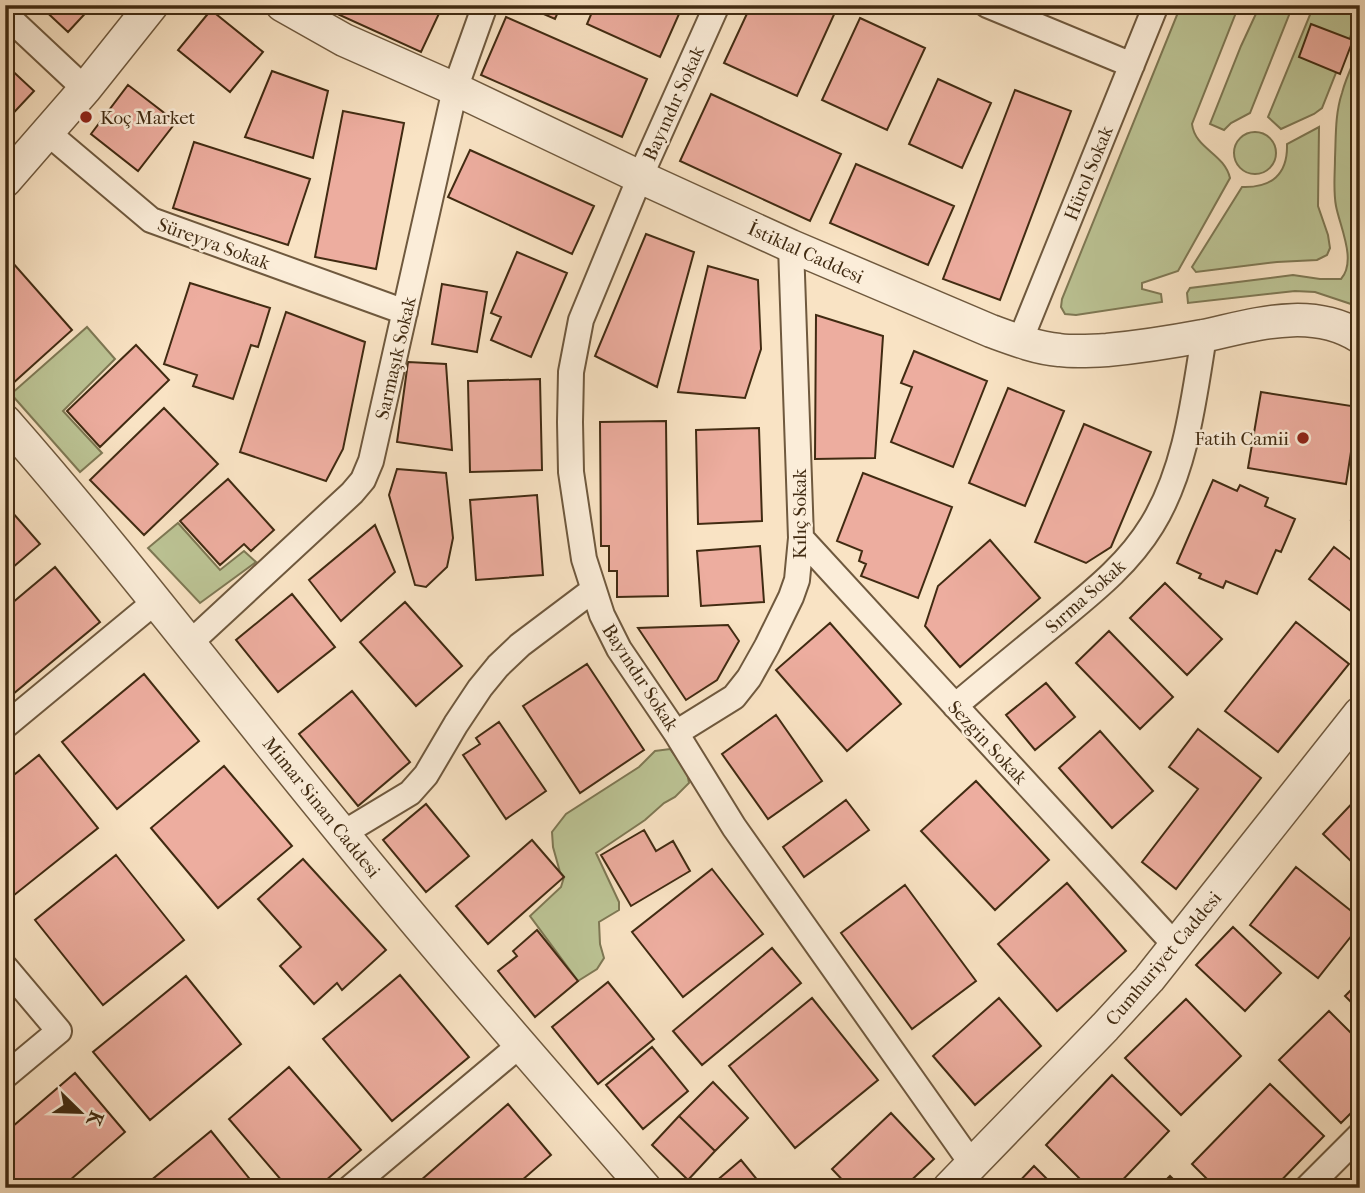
<svg xmlns="http://www.w3.org/2000/svg" width="1365" height="1193" viewBox="0 0 1365 1193" font-family="'IM FELL French Canon',serif">
<style>
.green{fill:#bcc495;stroke:#7e7854;stroke-width:2}
.building{fill:#edad9f;stroke:#412b12;stroke-width:2}
.lines{fill:none;stroke-linecap:round;stroke-linejoin:round}
.minor-casing{stroke:#6f593e;stroke-width:28}
.tertiary-casing{stroke:#6f593e;stroke-width:35}
.minor{stroke:#fbedd9;stroke-width:24}
.tertiary{stroke:#fbedd9;stroke-width:32}
.poi-dot{fill:#8f2418;stroke:#fbedd9;stroke-width:2.5}
.labels{text-anchor:middle;stroke-width:5;stroke-linejoin:round;paint-order:stroke}
.street-label{font-size:19px;fill:#412b12;stroke:#fbedd9}
.poi-label{font-size:19px;fill:#412b12;stroke:#fbedd9;text-anchor:start}
</style>
<rect width="100%" height="100%" fill="#f9e3c4"/>
<filter id="stains"><feTurbulence type="fractalNoise" baseFrequency=".00286" numOctaves="4"/><feColorMatrix values="0 0 0 0 .2 0 0 0 0 .09 0 0 0 0 .02 0 0 0 .5 -.17"/></filter>
<radialGradient id="worn" r=".72"><stop offset=".6" stop-color="#630" stop-opacity="0"/><stop offset="1" stop-color="#630" stop-opacity=".3"/></radialGradient>
<path class="green" d="M1181,5H1239L1192,124C1195,149 1224,153 1230,178L1178,271L1142,283V289L1161,294L1162,302L1076,315L1065,314L1061,307L1062,299Z
M1260,5H1293L1250,113L1231,123L1224,130L1210,124L1241,46Z
M1314,5H1360V12L1322,108L1314,114L1281,129L1268,117Z
M1360,47V307L1315,292L1295,291L1188,303L1187,293L1190,288L1293,275L1320,279H1341C1357,261 1340,227 1336,206C1333,190 1335,174 1335,158C1336,136 1335,114 1342,93C1346,77 1354,62 1360,47Z
M1319,127L1318,206L1328,235L1330,248L1327,255L1317,260L1277,262L1196,272L1192,267L1242,187C1271,188 1288,175 1287,144Z
M1234 153a21 21 0 1 1 42 0a21 21 0 1 1-42 0Z
M87,327L115,359L63,411L102,453L80,472L11,394Z
M178,523L220,570L244,551L256,562L200,603L148,548Z
M670,749L687,772L689,783L675,797L664,803L645,820L596,853L619,902V910L599,922L600,944L604,958L597,969L578,981L530,916L561,887L564,877L560,872L553,847L552,832L566,814L639,767L655,751Z"/>
<path class="building" d="M39,5H93L68,32Z
M336,5H443L421,52L333,12Z
M523,5H561L555,19Z
M595,5H683L660,57L587,24Z
M751,5H831L837,8L797,96L724,63Z
M211,10L263,52L230,92L178,50Z
M506,17L647,79L622,137L481,75Z
M860,18L925,48L887,130L822,100Z
M1311,24L1353,40L1340,74L1299,57Z
M5,64L34,91L5,122Z
M272,71L328,91L313,158L245,137Z
M938,79L991,103L962,168L909,144Z
M128,85L176,122L138,171L91,134Z
M1015,90L1071,111L1000,300L943,279Z
M711,94L841,154L810,221L680,161Z
M343,111L404,123L376,269L315,257Z
M194,142L310,179L288,245L173,208Z
M470,150L594,206L572,254L448,197Z
M856,164L954,206L928,265L830,223Z
M646,234L694,252L657,387L595,356Z
M517,252L567,273L531,357L491,340L501,317L491,313Z
M5,254L72,330L11,385L5,378Z
M708,266L758,280L761,349L745,398L678,392Z
M190,283L270,308L258,347L251,345L233,399L193,386L197,375L164,364Z
M442,284L487,292L477,352L432,344Z
M286,312L365,342L343,449L326,481L240,452Z
M816,315L883,336L875,458L815,459Z
M136,345L169,380L100,447L67,411Z
M914,351L987,381L953,467L891,442L912,387L901,383Z
M408,362L446,364L452,450L397,442Z
M540,379L542,470L470,472L468,381Z
M1008,388L1064,411L1025,506L969,483Z
M1261,392L1358,407L1346,484L1248,468Z
M164,408L218,464L144,535L90,480Z
M666,421L668,596L617,597V571H609V546H601L600,422Z
M1084,424L1151,452L1111,547L1086,563L1035,542Z
M759,428L762,521L698,524L696,430Z
M397,469L446,473L453,538L447,567L426,587L415,585L389,495Z
M863,473L952,507L918,598L861,576L866,564L859,561L862,551L837,541Z
M228,479L274,530L251,551L244,544L220,565L180,521Z
M1213,480L1237,491L1240,485L1268,498L1265,506L1295,519L1281,552L1276,550L1257,594L1226,581L1223,588L1199,578L1201,574L1177,563Z
M537,495L543,575L476,580L470,500Z
M5,504L40,544L5,574Z
M1360,508V526L1351,520Z
M375,525L395,572L341,621L309,580Z
M990,540L1040,598L960,667L925,626L938,586Z
M760,546L764,602L701,606L697,551Z
M1334,547L1360,567V618L1309,579Z
M55,567L100,622L13,694L5,685V609Z
M1165,583L1222,639L1187,675L1130,618Z
M292,594L335,647L278,692L236,640Z
M405,602L462,666L416,706L360,642Z
M1296,622L1349,664L1278,752L1225,711Z
M830,623L901,704L847,751L776,670Z
M728,625L739,641L717,680L686,700L638,628Z
M1109,631L1173,697L1140,729L1076,663Z
M587,664L644,750L580,793L523,706Z
M144,674L199,741L117,809L62,742Z
M1046,683L1075,717L1035,750L1006,715Z
M352,691L410,762L358,806L299,734Z
M776,715L822,781L768,819L722,754Z
M499,722L546,791L506,819L463,755L480,744L476,738Z
M1198,729L1261,778L1176,889L1142,862L1198,789L1169,767Z
M1100,731L1153,791L1112,828L1059,768Z
M39,755L98,828L13,896L5,887V782Z
M224,766L292,846L218,908L151,828Z
M976,781L1049,860L995,910L921,831Z
M1360,795V870L1323,834Z
M846,800L869,830L804,877L783,847Z
M426,804L469,856L426,892L383,840Z
M644,830L656,851L673,841L690,871L631,906L601,855Z
M532,840L564,877L488,944L456,906Z
M116,855L184,940L103,1005L35,920Z
M303,859L386,950L342,990L337,983L314,1004L280,966L301,947L258,899Z
M1296,867L1360,918V925L1318,978L1250,925Z
M712,869L763,934L683,997L632,932Z
M1067,883L1126,951L1057,1011L998,944Z
M905,885L976,981L912,1029L841,933Z
M1233,927L1281,973L1245,1011L1196,965Z
M537,930L578,981L535,1017L498,971L517,956L513,951Z
M772,948L801,983L702,1065L673,1031Z
M400,975L469,1057L392,1121L323,1039Z
M186,976L241,1044L150,1120L93,1052Z
M1360,981V1011L1345,996Z
M608,982L654,1039L598,1084L552,1027Z
M812,998L878,1080L795,1148L729,1066Z
M999,998L1041,1046L975,1105L933,1056Z
M1186,999L1241,1056L1181,1115L1125,1058Z
M1329,1011L1360,1042V1104L1341,1123L1279,1060Z
M652,1047L688,1091L643,1129L606,1085Z
M289,1067L361,1150L317,1188H288L229,1119Z
M75,1073L125,1132L61,1188H5V1133Z
M1112,1075L1169,1131L1115,1188H1089L1046,1145Z
M713,1082L748,1118L715,1151L679,1116Z
M1270,1084L1324,1136L1274,1188H1216L1192,1164Z
M508,1104L551,1155L513,1188H412Z
M891,1113L934,1159L903,1188H850L832,1169Z
M679,1116L715,1151L688,1180L652,1145Z
M211,1131L257,1188H153L149,1182Z
M741,1160L764,1188H708Z
M1034,1166L1056,1188H1013Z
M1170,1176L1182,1188H1158Z"/>
<g class="lines">
<g class="minor-casing">
<path id="minor" d="M717,5L640,177L581,320L571,372L570,422L571,472L584,559L602,615L619,649L676,733L734,827L972,1164
M987,5L1132,65
M5,14L85,89
M48,133L151,220L405,312
M1020,341L1156,5
M801,538L1176,946
M190,643L352,493L363,480L371,461L455,89L485,5
M955,706C988,678 1021,651 1054,624C1090,594 1127,566 1152,525C1186,470 1194,398 1204,336
M5,726L156,601
M676,733L734,697L749,678L767,646L791,597L797,580L801,538L791,246
M342,834L410,793L426,775L456,724L480,688L498,666L520,645L593,590
M5,967L59,1031L5,1076
M350,1188L520,1045
M1307,1188L1360,1135"/>
</g>
<g class="tertiary-casing">
<path id="tertiary" d="M282,5L344,40L455,89L640,177L791,246L991,331C1013,339 1036,348 1059,350C1074,352 1092,351 1107,350C1139,347 1171,342 1203,336C1255,325 1311,306 1360,337
M5,181L85,89L152,5
M5,421C123,555 230,697 343,834C441,954 543,1071 645,1188
M949,1188L1105,1027L1149,979L1360,713"/>
</g>
<use href="#minor" class="minor"/>
<use href="#tertiary" class="tertiary"/>
</g>
<g class="poi-dot">
<circle cx="86" cy="117" r="7"/>
<circle cx="1303" cy="438" r="7"/>
</g>
<g class="labels">
<g class="street-label">
<text transform="translate(673 103) rotate(-66)" y="7">Bayındır Sokak</text>
<text transform="translate(1088 173) rotate(-68)" y="7">Hürol Sokak</text>
<text transform="translate(214 243) rotate(20)" y="7">Süreyya Sokak</text>
<text transform="translate(806 252) rotate(24)" y="7">İstiklal Caddesi</text>
<text transform="translate(395 358) rotate(-77)" y="7">Sarmaşık Sokak</text>
<text transform="translate(799 514) rotate(-90)" y="7">Kılıç Sokak</text>
<text transform="translate(1085 596) rotate(-42)" y="7">Sırma Sokak</text>
<text transform="translate(641 677) rotate(57)" y="7">Bayındır Sokak</text>
<text transform="translate(988 742) rotate(47)" y="7">Sezgin Sokak</text>
<text transform="translate(322 807) rotate(51)" y="7">Mimar Sinan Caddesi</text>
<text transform="translate(1163 958) rotate(-50)" y="7">Cumhuriyet Caddesi</text>
</g>
<g class="poi-label">
<text x="100" y="124">Koç Market</text>
<text x="1289" y="445" text-anchor="end">Fatih Camii</text>
</g>
</g>
<rect width="1365" height="1193" fill="none" stroke="#f9e3c4" stroke-width="28"/>
<rect x="7" y="7" width="1351" height="1179" fill="none" stroke="#412b12" stroke-width="3.5"/>
<rect x="14" y="14" width="1337" height="1165" fill="none" stroke="#412b12" stroke-width="2"/>
<g transform="translate(80 1112) rotate(113)" stroke="#fbedd9" stroke-width="5" paint-order="stroke">
<path d="M0-5L12 26L0 18L-12 26Z" fill="#412b12"/>
<text y="-10" font-size="19" font-weight="bold" text-anchor="middle" fill="#412b12">K</text>
</g>
<rect width="100%" height="100%" filter="url(#stains)"/>
<rect width="100%" height="100%" fill="url(#worn)"/>
</svg>
